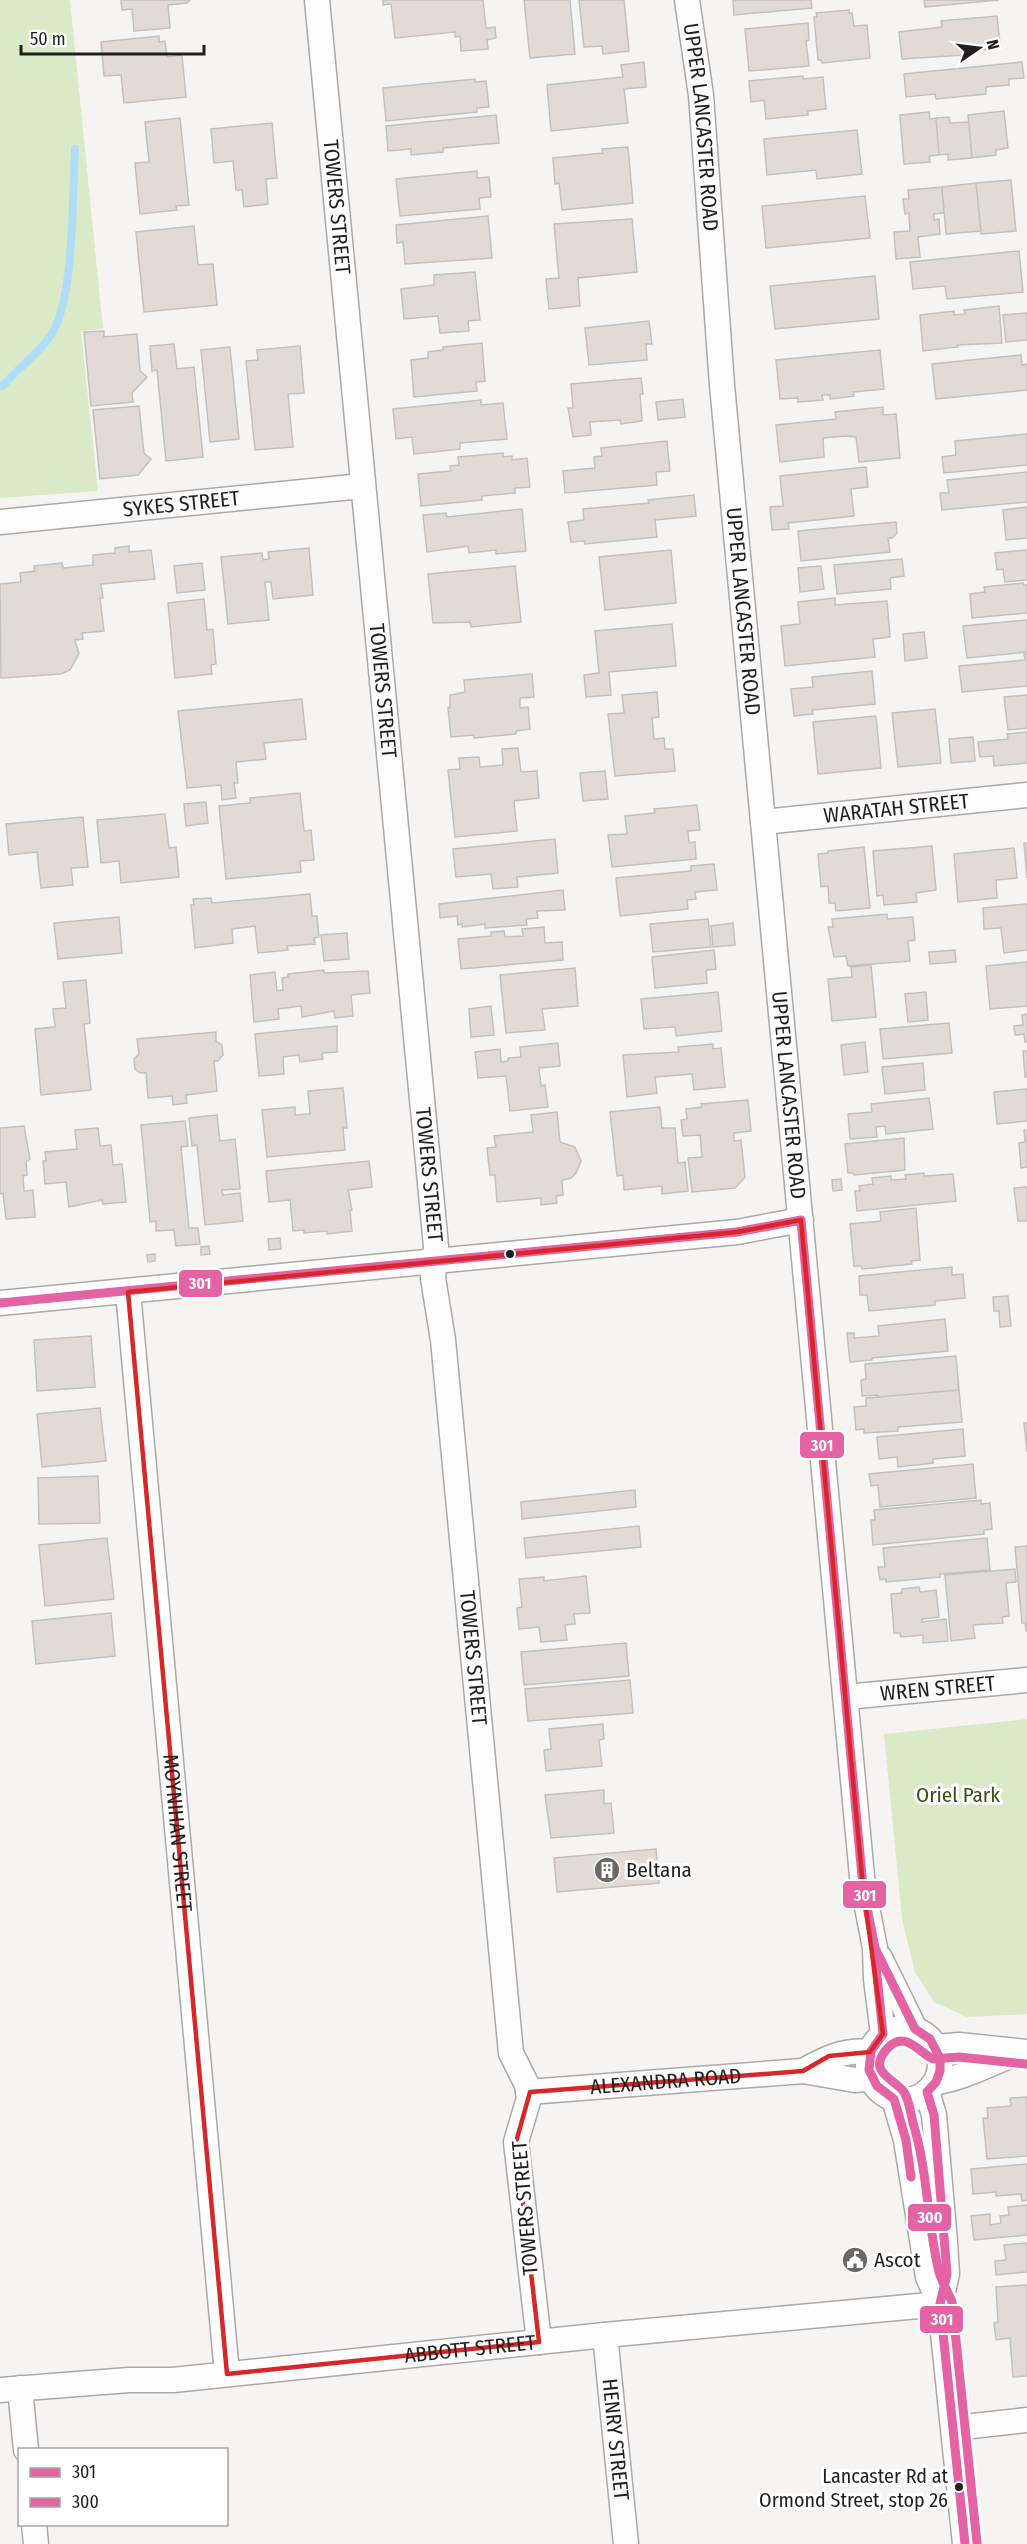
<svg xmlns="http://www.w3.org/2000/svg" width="1027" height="2544" viewBox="0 0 1027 2544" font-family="'Fira Sans Condensed',sans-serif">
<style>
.green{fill:#dbeac6}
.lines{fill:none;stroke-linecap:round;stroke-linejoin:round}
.stream{stroke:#b1dcf8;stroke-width:8}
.building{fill:#e2dad7;stroke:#c3c1c0;stroke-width:1.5}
.minor-casing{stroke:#aba9a8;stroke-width:27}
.minor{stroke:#fefdfd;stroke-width:24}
.bus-1-casing{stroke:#fff;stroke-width:14}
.bus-2-casing{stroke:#fff;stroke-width:14}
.bus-1{stroke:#e463a4;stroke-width:9}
.bus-2{stroke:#e463a4;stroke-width:9}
.marked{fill:none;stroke:#d62828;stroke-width:4.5;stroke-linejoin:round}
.bus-dot{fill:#201e1e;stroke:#fff;stroke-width:2}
.labels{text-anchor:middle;stroke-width:6;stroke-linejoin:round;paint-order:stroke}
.bus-label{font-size:20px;fill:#201e1e;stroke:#fff;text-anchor:end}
.street-label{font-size:21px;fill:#201e1e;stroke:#fff}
.park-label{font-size:21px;fill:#3a4e19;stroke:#fff}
.poi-label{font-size:21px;fill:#201e1e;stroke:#fff;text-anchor:start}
.line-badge{stroke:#fff;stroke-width:2}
.badge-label{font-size:16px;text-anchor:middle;font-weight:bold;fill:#fff}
</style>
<rect width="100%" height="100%" fill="#f6f4f2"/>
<path class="green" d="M0,0H70L103,329L81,331L98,491L0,498Z
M1027,1719V2014L967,2017L934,2002L915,1972L902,1919L884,1734Z"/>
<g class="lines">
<path class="stream" d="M0,386L4,385C18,367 39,354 51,335C75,300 72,194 75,149"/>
</g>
<path class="building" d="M121,0H190L187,3L168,5L170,28L134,31L132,9L122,10Z
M383,0H483L486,28L495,27L496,38L487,40L488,49L461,51L460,36L455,37V32L395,38L391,4L383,5Z
M524,0H570L575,54L530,58Z
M579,0H624L629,51L603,54L602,46L584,47Z
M733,0H811L812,8L734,15Z
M924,0H999L925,7Z
M849,10V13H852L854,26L867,25L870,58L822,63L821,60H818L814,17H817L816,13Z
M997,16L1000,44L997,45V49L984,50L983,46L973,47V50L964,51L965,55L902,59L899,32L942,27L941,21Z
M808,23L809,40L806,41L809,66L749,71L745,29Z
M159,36V42L165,41L167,57L182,55L186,97L124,103L121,75L104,76L101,42Z
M644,62L646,87L624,89L628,123L551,131L547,85L623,77L621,65Z
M1022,62L1024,78L1009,79V85L986,87V94L936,99L935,94L906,97L904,74Z
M803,76V79L823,77L826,109L808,111V115L766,119L764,100L751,102L749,81Z
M475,79V82L486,81L489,107L477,108V112L386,121L383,88Z
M1004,111L1008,148L996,150V155L972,158L968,115Z
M929,112L930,119L936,118L939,155L929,156L930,162L904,164L900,115Z
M496,115L499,143L443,148V152L411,155V149L388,151L386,126Z
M949,117L950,123L969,122L972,158L948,160V154L939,155L936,118Z
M180,118L189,205L176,206L177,210L140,214L135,163L149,162L145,122Z
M272,123L277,178L266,179L268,204L244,207L242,190H236L233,161L214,163L211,129Z
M857,130L862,174L817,179L816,170L767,175L764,139Z
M628,147L633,203L562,210L559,183L555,184L553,158L603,153L602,149Z
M477,171V178L489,177L491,197L479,198L480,209L400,216L396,179Z
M1011,180L1016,231L981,234L976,183Z
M976,183L981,231L946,234L942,187Z
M942,187L944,213L934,214V220L939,219L940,234L918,237L920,257L896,259L894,232L910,231L909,213L905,214L903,199H909L908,190Z
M865,196L870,238L766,248L762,206Z
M488,216L492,258L405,264L403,242L397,243L396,225Z
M632,219L637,272L578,278L580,306L549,309L546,279L559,278L554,224Z
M194,226L198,265L213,264L217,305L144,312L136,232Z
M1019,251L1023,292L947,299L945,286L913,289L910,262Z
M475,272L480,320L468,321L469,331L440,333L438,316L404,319L401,289L434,285V275Z
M875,276L879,319L775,329L770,286Z
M999,306L1002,343L957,345L958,347L923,351L920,315L954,311V315L965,314L964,310Z
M1027,313V340L1006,342L1003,315Z
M649,321L652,344H646L647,360L589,365L585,328Z
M104,331V337L137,334L140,371L147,377L132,393L133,402L91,406L84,332Z
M482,343L485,381L476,382L477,391L414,397L411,360L428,358V352L443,350V347Z
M174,344L177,369L194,367L203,457L166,461L157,370L152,371L150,346Z
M300,346L304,393L288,394L293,447L255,450L246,361L258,360L257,350Z
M230,347L239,439L210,442L201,350Z
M880,350L884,389L853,392L854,396L830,399V395H822L823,400L798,402V398L780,399L776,360Z
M1021,355L1022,365L1027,364V390L936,399L932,364Z
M641,378L643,394H640L642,421L621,424L620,420L590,422L591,435L573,437L568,408H573L571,384Z
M683,399L685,417L658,420L656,402Z
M481,400V405L503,403L507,439L460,443V449L414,454L412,437L396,439L393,409Z
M139,406L144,453L151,459L138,475L100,479L93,410Z
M883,407V415L896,414L900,458L859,462L856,437L846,436L823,438L824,457L780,462L776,425L836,419L835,412Z
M1027,434V465L944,473L942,457L956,455L955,441Z
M667,441L670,471L656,472L657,485L565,493L563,471L595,468L594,457L602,456L601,448Z
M503,453V457L512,456V460L527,458L530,487L515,488V493L482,496V500L421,506L418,474L451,471L450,466L459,465L458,457Z
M866,467L868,487L851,489L854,516L788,523L789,529L772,530L770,507L783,506L780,476Z
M1027,472V502L942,510L940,493H949L947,480Z
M694,495L696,516L655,520L657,537L585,544L584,541L571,542L568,522L584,520L583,509L649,503L648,500Z
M1027,507V538L1006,540L1003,510Z
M522,509L526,551L496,554V550L469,553L468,546L427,552L423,515L446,513L447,517Z
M896,522L897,533L892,538H888L890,552L801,561L798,531Z
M129,546V552L151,550L155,579L101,584L103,598H100L104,631L82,633L83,639L75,640L79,654L70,670L61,674L1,678L0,584L21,582L20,573L35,571L34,566L62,563L63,568L93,565V555L115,553V548Z
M309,548L313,595L273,599L271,582H265L269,620L228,624L221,557L262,553L263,560L269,559L268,552Z
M671,550L676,603L605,610L599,557Z
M1027,550V580L1005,582L1003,569L997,570L995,553Z
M902,559L904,576L890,578L891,589L837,594L834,565Z
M202,563L205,590L177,593L174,566Z
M515,566L521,622L471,627L470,622L433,623L428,574Z
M821,566L824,589L800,592L798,568Z
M1023,583L1024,585H1027V613L972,618L970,594L985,592L984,587Z
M835,598V605L887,601L890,637L873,639L875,657L785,666L781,626L800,624L798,602Z
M204,599L207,630L213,629L216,664L211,665L212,674L175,678L168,603Z
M1027,620V652L967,658L963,626Z
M672,624L676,666L609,672L611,695L586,697L584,675L599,673L595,631Z
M924,632L927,658L905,661L903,634Z
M1024,654H1027V686L962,692L959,666L1025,660Z
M872,671L875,704L812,710L813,714L794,716L791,689L813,687L812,677Z
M532,674L534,697L520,698V708L528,707L530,729L516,731V734L474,738V735L451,737L448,708L450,707V695L465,692L464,680Z
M657,692L659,717L652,718L654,739L664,738L665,749H673L675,771L615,776L608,714L624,713L622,695Z
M1027,695V728L1008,730L1004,697Z
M302,699L306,739L264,743L266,759L236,762L238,783H234L236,798L222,800L221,785L187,788L178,711Z
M935,709L941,763L898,767L892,713Z
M876,716L881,768L818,774L813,722Z
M1027,732V763L994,766L993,756L980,757L978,742L1008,739L1007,734Z
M973,737L975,761L951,763L949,739Z
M518,748L521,772L537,771L539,798L514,801L517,831L455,837L448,770L460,769L459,758L479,757L480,767L503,765L502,749Z
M605,771L608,799L583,801L580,773Z
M300,793L304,831L311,830L314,860L300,861L301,872L226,879L219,806L250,803V798Z
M206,802L208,823L186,826L184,804Z
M697,805L700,830L688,831L689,843L695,842L696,859L612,867L608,835L627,834L625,816L655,813L654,809Z
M165,814L169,848L176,847L179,877L121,883L119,861L101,863L97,820Z
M83,817L88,867L71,868L73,885L41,888L37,852L9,855L6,824Z
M555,839L558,873L517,877L518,887L493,889L491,874L456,877L453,849Z
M1024,843H1027V878Z
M932,846L936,890L916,893L917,902L884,905L883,895L877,896L873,851Z
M864,847L870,908L836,911L835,903H829L828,886L821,887L818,854L828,853V851Z
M1014,848L1017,878L996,880L997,898L958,902L954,854Z
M714,864L717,890L695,892L696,899L687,900L688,909L620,916L616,878L691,871V866Z
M563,890L565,910L537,911L538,918L526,919L527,925L485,928V924L462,927V924L458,925L457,916L440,918L439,904Z
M310,894L312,916H317L319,937L314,938L315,944L287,946L288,950L258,953L255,926L232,929L233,943L195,948L191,905H194L193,899L211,898L212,903Z
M1027,904V950L1004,953L1001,928L984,929L983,908Z
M887,914V919L913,917L915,940L908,941L910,961L848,966L846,956L834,957L828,927H833L832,919Z
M119,917L122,953L58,959L54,923Z
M708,919L711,947L653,952L650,924Z
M733,923L735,945L713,947L711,926Z
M544,927L545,943L562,942L563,960L461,969L458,939L491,936V932L504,931L505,937L523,936L522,929Z
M347,933L349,959L324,961L321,935Z
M714,950L716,969L706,970L707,983L655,988L652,957Z
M955,950L956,962L930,964L929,952Z
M1027,962V1006L990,1009L986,966Z
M871,965L876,1017L832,1021L828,979L852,977L851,967Z
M575,968L578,1006L542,1009L545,1030L506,1033L500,975Z
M324,970V973L368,971L370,993L351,995L353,1016L335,1018L334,1011L302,1017L301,1006L278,1009L279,1019L254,1022L250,975L275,972L277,991L283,990L282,978L288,977V974Z
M86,980L90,1023L84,1024L91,1090L41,1095L35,1029L55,1027L53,1009L66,1008L63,982Z
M718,992L722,1031L676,1036L675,1027L644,1029L641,999Z
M926,992L928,1020L908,1022L905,994Z
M491,1006L494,1035L471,1037L469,1009Z
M1027,1014V1042H1025L1024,1034L1015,1035L1014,1026L1023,1025L1022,1015Z
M949,1023L952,1053L883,1059L880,1029Z
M337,1026V1052L322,1053L323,1059L300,1062L299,1055L283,1057L284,1074L259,1076L255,1034Z
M216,1032V1041L222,1045L223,1055L218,1061H214L217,1091L186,1095L187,1103L173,1105L172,1096L148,1098L146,1073H140L135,1069L134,1059L139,1054L137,1039Z
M865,1042L868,1072L844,1075L841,1045Z
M558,1043L560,1066L539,1068L541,1086L545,1085L548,1107L510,1111L506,1076L478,1078L475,1052L500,1049L501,1062L508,1061V1058L521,1057L520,1047Z
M713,1044V1049L721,1048L725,1087L694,1090L692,1074L655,1077L657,1093L627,1097L623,1055L679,1052L678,1047Z
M1023,1051H1027V1077H1025Z
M923,1063L925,1090L885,1094L882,1067Z
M343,1088L347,1128H343L345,1150L267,1157L262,1110L295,1107V1115L310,1114L308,1091Z
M1027,1089V1121L997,1124L994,1092Z
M929,1098L933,1129L886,1134L885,1126L876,1127L877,1137L850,1139L848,1114L872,1112L871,1104Z
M748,1100L751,1131L734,1133V1141L741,1140L745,1177L735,1188L692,1192L688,1158L702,1157L700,1135L683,1136L681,1120L687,1119L686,1109L702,1107L701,1104Z
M660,1107L662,1128H675L678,1163L685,1162L688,1191L662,1194V1186L624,1190L623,1175L617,1176L610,1112Z
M557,1112L560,1142L575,1147L581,1161L576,1173L571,1178L562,1180L563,1195L556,1196L557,1203L541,1205V1198L497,1202L495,1175H490L487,1148L496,1147L494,1136L533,1132L531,1115Z
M217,1115L220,1141L235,1139L240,1189L222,1190L223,1195L240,1193L243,1221L205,1225L197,1145L192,1146L189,1118Z
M185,1121L188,1146L181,1147L189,1228H198L200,1244L176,1246L174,1230L156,1231V1221L150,1222L141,1125Z
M24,1126L30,1159L26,1162L27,1175L23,1176L24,1191L33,1190L35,1217L6,1219L3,1193L0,1194V1128Z
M98,1128L100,1146L111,1145L113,1165L122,1164L126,1202L103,1204L102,1200L69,1207L66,1182L45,1184L43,1161H46L45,1152L77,1149L75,1130Z
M1024,1130H1027V1167L1021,1168L1019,1143L1025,1142Z
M904,1138L905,1170L854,1175L853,1173H848L845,1144Z
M369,1161L372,1187L348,1190L352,1210H350L352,1231L327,1234V1231L304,1233V1230L293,1231L290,1200L269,1202L266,1171Z
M924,1173V1176L953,1174L956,1201L857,1211L855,1191H860L859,1186L873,1184L872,1178L891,1176V1180L906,1179L905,1175Z
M841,1179L842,1190L833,1191L832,1180Z
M1027,1187V1221H1018L1014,1188Z
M916,1208L920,1260L911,1261L912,1264L862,1269L861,1266H854L850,1224L881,1221L880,1212Z
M280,1238L281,1249L269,1250L268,1239Z
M209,1246L210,1254L201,1255V1247Z
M155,1254V1261L148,1262L147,1255Z
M952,1267V1275L963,1274L965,1298L935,1301V1305L869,1311L867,1295H860L859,1276Z
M1008,1296L1011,1326L1000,1327L999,1311H994L993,1297Z
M945,1319L948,1351L872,1358V1360L850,1362L847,1333H854V1338L879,1336L878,1326Z
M91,1336L95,1387L37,1391L34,1340Z
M956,1356L959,1390L878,1397V1395L862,1396L861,1380L866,1379L865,1364Z
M959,1390L962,1422L898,1427V1431L864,1433V1429L856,1430L854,1407L866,1406V1398Z
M100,1408L106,1461L42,1467L37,1414Z
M1024,1423H1027V1452Z
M963,1429L965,1456L933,1459V1463L898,1467L897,1457L879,1459L877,1437Z
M973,1464L976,1498L880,1507L878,1485L871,1486L869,1474Z
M98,1476L100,1523L39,1524L38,1478Z
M635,1490L636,1507L522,1519L521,1502Z
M981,1500V1504L990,1503L992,1529L984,1530V1534L873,1545L871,1520H875L874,1510Z
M639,1526L641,1547L526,1558L524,1538Z
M107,1538L114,1599L45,1606L39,1545Z
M987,1538L990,1570L940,1574V1577L886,1582V1579L880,1580L878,1567H885L883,1548Z
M1027,1546V1631H1026L1025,1623H1022L1015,1547Z
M1015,1569L1016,1582L1006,1583L1009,1616L1002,1617L1003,1623L973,1625L975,1638L951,1641L945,1575Z
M586,1576L590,1613L574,1614L575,1624L565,1625L567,1640L541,1642L539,1627L519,1629L517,1608L522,1607L519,1579L544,1577V1581Z
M919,1587L920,1592L936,1590L939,1617L922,1619V1622L946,1619L948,1641L923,1643V1635L901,1637L900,1633H894L891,1594L902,1593V1589Z
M111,1613L115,1656L36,1664L32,1621Z
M626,1643L629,1676L524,1685L521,1652Z
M630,1680L633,1713L528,1721L525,1689Z
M603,1724L604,1739L599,1740L602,1766L546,1771L544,1750L551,1749L549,1729Z
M604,1790V1804L611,1803L614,1833L551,1838L545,1795Z
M656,1849L659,1883L557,1892L554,1858Z
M1027,2097V2156L987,2159L983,2118H988L987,2108L1011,2106L1010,2098Z
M1027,2164V2200L1022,2201L1021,2194L996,2196V2192L973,2194L971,2169Z
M1027,2205V2235L974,2240L971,2216L990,2214V2225L1001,2223L1000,2216L1009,2215L1008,2207Z
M1027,2243V2272L996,2275L995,2261L1006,2260L1004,2245Z
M1027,2285V2376L1013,2377L1010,2338L996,2340L994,2323L998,2322L996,2287Z"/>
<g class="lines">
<g class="minor-casing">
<g id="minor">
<path id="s1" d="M317,0L436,1246L433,1278L443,1340L511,2053L527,2085L529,2098L516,2142L539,2342"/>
<path id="s2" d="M687,0L701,95L722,385L863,1887L875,1948L876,1979L883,2034"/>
<path id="s3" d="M0,522L362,486"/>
<path id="s4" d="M763,822L1027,795"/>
<path id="s5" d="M128,1292L227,2374"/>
<path d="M0,1303L737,1232L801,1220"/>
<path id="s6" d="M846,1697L1027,1680"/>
<path d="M880,1958L915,2029"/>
<circle cx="904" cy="2064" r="36"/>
<path d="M936,2047L959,2045L1027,2052"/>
<path d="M803,2071C825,2059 844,2049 870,2052"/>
<path d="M936,2082C962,2079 990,2063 1016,2054"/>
<path id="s7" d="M528,2092L803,2071L855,2080L870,2078"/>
<path d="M927,2092L934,2115L945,2242L947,2274L940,2304"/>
<path d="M894,2099L906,2140L928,2277L940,2304L965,2544"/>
<path id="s8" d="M605,2335L626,2544"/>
<path d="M20,2388L26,2450"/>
<path id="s9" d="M0,2390L129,2380H173L605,2335L940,2304"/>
<path d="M954,2428L1027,2420"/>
<path d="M34,2524L36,2544"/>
</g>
</g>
<use href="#minor" class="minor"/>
<g class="bus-1-casing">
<path id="bus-1" d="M801,1220L863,1887L875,1948L915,2029L930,2039L940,2058V2071L936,2082L927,2092L934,2115L947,2274L940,2304L965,2544
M0,1303L737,1232L801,1220
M875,1957L883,2034L871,2051L869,2070L877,2086L894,2099L906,2140L911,2177"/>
</g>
<g class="bus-2-casing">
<path id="bus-2" d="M977,2543L952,2302C948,2292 942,2282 939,2272C927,2223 928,2171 913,2123C911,2114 909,2100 904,2092C895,2079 866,2072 887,2049C905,2029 918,2052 933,2059L959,2057L1026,2064"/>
</g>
<use href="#bus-1" class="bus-1"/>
<use href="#bus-2" class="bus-2"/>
</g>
<path class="marked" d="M801,1220L863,1887L883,2034L870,2052L829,2056L803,2071L530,2092L516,2142L539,2342L227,2374L128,1292L737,1232Z"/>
<defs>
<g id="building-disc" transform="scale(1.35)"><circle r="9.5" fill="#6b6968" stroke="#fff"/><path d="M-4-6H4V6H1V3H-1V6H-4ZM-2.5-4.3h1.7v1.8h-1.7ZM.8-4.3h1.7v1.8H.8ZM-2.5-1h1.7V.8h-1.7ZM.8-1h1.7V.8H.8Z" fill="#fff"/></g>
<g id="civic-disc" transform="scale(1.35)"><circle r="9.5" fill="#6b6968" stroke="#fff"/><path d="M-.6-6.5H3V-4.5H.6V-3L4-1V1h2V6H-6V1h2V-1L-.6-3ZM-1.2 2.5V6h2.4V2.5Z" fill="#fff"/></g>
</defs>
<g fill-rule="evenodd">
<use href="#building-disc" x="607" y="1870"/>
<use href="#civic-disc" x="855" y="2260"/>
</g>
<g class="bus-dot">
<circle cx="510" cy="1254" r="5"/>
<circle cx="959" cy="2487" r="5"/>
</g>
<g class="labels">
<g class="bus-label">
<text x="948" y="2483">Lancaster Rd at<tspan x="948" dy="24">Ormond Street, stop 26</tspan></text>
</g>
<g class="street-label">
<text dy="7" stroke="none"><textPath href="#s2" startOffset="128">UPPER LANCASTER ROAD</textPath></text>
<text dy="7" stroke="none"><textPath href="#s1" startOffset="208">TOWERS STREET</textPath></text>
<text dy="7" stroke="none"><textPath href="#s3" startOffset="182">SYKES STREET</textPath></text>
<text dy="7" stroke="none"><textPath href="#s2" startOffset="614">UPPER LANCASTER ROAD</textPath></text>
<text dy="7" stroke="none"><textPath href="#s1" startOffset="694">TOWERS STREET</textPath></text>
<text dy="7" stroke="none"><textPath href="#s4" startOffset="134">WARATAH STREET</textPath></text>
<text dy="7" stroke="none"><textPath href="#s2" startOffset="1100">UPPER LANCASTER ROAD</textPath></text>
<text dy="7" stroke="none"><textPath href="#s1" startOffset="1180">TOWERS STREET</textPath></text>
<text dy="7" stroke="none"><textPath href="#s1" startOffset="1666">TOWERS STREET</textPath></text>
<text dy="7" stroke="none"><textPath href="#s6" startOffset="92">WREN STREET</textPath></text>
<text dy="7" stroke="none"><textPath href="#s5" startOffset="543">MOYNIHAN STREET</textPath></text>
<text dy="7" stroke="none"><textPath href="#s7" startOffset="138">ALEXANDRA ROAD</textPath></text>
<text transform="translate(525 2208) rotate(-95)" y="7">TOWERS STREET</text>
<text dy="7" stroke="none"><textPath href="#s9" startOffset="472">ABBOTT STREET</textPath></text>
<text dy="7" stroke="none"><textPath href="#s8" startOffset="105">HENRY STREET</textPath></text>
</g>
<g class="park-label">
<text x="958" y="1802">Oriel Park</text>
</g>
<g class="poi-label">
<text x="626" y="1877">Beltana</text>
<text x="874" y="2267">Ascot</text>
</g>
</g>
<g class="line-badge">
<rect x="178" y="1269" width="45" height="29" rx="6" fill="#e463a4"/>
<rect x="799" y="1431" width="46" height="28" rx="6" fill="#e463a4"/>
<rect x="842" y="1880" width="45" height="29" rx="6" fill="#e463a4"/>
<rect x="907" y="2203" width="45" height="29" rx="6" fill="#e463a4"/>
<rect x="919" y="2305" width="45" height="29" rx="6" fill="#e463a4"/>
</g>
<g class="badge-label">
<text x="200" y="1289">301</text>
<text x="822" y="1451">301</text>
<text x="865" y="1901">301</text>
<text x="930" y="2223">300</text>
<text x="942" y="2325">301</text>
</g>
<rect x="18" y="2448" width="210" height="78" fill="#ffffff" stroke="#a6a5a5" stroke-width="1.5"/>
<rect x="30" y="2468" width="30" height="9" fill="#e463a4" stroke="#a6a5a5" stroke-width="1.5"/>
<text x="72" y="2478" font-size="18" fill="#201e1e">301</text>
<rect x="30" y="2498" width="30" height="9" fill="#e463a4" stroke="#a6a5a5" stroke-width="1.5"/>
<text x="72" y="2508" font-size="18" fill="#201e1e">300</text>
<g transform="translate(979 48) rotate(76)" stroke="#ffffff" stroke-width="4.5" paint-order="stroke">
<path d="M0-4.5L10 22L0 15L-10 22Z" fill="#201e1e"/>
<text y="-9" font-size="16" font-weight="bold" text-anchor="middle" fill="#201e1e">N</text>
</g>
<path d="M21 45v9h183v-9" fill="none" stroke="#201e1e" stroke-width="3"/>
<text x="30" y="45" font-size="18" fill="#201e1e" stroke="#ffffff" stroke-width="4.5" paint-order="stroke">50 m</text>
</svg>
